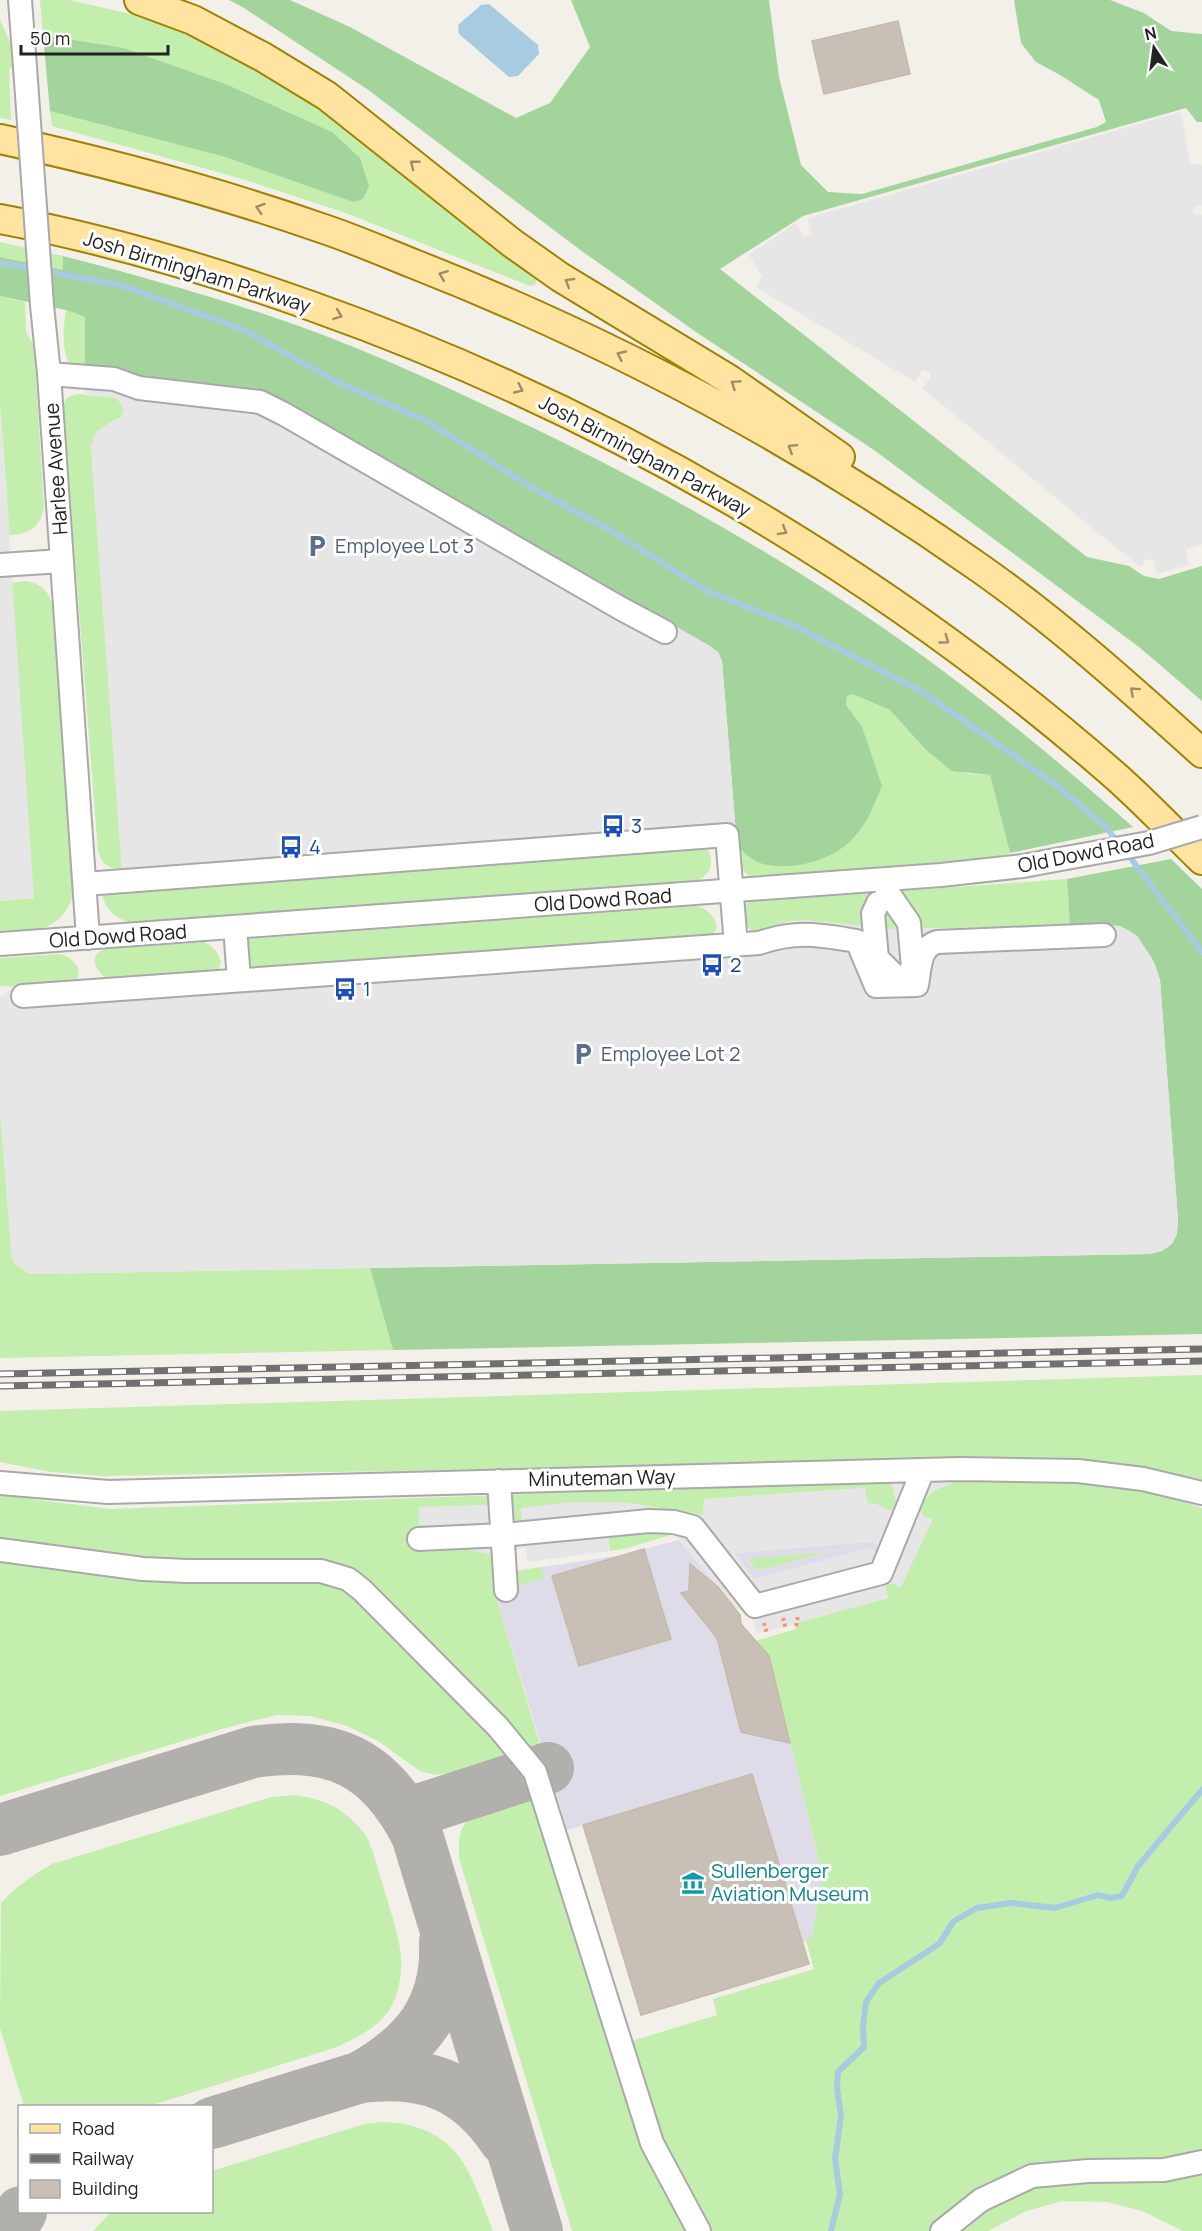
<svg xmlns="http://www.w3.org/2000/svg" width="1202" height="2231" viewBox="0 0 1202 2231" font-family="Manrope,sans-serif">
<style>
.grass{fill:#c3eead}
.forest{fill:#a3d49b}
.parking{fill:#e6e6e6;fill-rule:evenodd}
.plaza{fill:#dedce8;fill-rule:evenodd}
.water{fill:#a7cce2}
.lines{fill:none;stroke-linecap:round;stroke-linejoin:round}
.stream{stroke:#a7cce2;stroke-width:6}
.taxiway{stroke:#b1b0ac;stroke-width:52}
.building{fill:#c8c0b7;stroke:#c5baa9;stroke-width:1.5}
.minor-casing{stroke:#a9a9a9;stroke-width:26}
.major-casing{stroke:#a08200;stroke-width:32}
.path{stroke:#ff916d;stroke-width:4;stroke-dasharray:3 3;stroke-linecap:butt}
.minor{stroke:#fff;stroke-width:22}
.major{stroke:#ffe4a1;stroke-width:28}
.rail-casing{stroke:#707070;stroke-width:7}
.rail{stroke:#fff;stroke-width:4.5;stroke-dasharray:14;stroke-linecap:butt}
.minor-bridge-casing{stroke:#a9a9a9;stroke-width:26;stroke-linecap:butt}
.minor-bridge{stroke:#fff;stroke-width:22}
.oneway{stroke:#9c8d68}
.labels{text-anchor:middle;stroke-width:6;stroke-linejoin:round;paint-order:stroke}
.street-label{font-size:20px;fill:#222;stroke:#fff}
.service-label{font-size:20px;fill:#4e5e75;stroke:#fff;text-anchor:start}
.transit-label{font-size:20px;fill:#164399;stroke:#fff;text-anchor:start}
.culture-label{font-size:20px;fill:#0d838f;stroke:#fff;text-anchor:start}
</style>
<rect width="100%" height="100%" fill="#f2f0e8"/>
<path class="grass" d="M40,0H69L126,13L186,32L296,89L538,276L535,285L530,286L343,212L239,178L52,126L50,111L225,157L353,202L332,132L228,85L124,48L43,35Z
M0,20L10,42L13,68L9,69L11,120L0,118Z
M0,242L63,256V270L0,257Z
M0,296L25,302L26,332L34,346L44,507C39,534 24,534 0,536L9,525L0,403Z
M66,310L85,317V371C81,369 75,368 72,365C60,357 64,322 66,310Z
M79,394L117,398L124,409L121,417L108,424L91,446L122,869C108,869 102,864 98,851L63,407C66,397 69,395 79,394Z
M26,581C41,584 48,590 52,604L74,890C66,930 35,932 0,934V901L34,898L0,584Z
M853,694L890,710L926,750L968,774L990,775L1010,853L996,858L752,877C738,871 739,860 737,846L749,857L862,727L846,705L847,696Z
M702,849L708,850C716,869 707,878 690,883L133,923C116,919 107,912 102,895Z
M1067,879L1070,925L1058,926L894,929L804,920L790,921L755,933C745,928 743,917 743,906L749,902Z
M695,906C710,907 726,928 709,937L251,970L246,968V942L250,939Z
M203,942C214,946 217,952 221,962L219,969L215,973L112,981C98,976 85,956 105,949Z
M59,954C72,957 83,967 77,981L19,987L0,986V958Z
M0,1110L12,1258L26,1272L34,1274L370,1268L393,1350L0,1358Z
M1202,1375V1480L1148,1467L1076,1459L102,1476L51,1472L0,1462V1411Z
M1078,1480L1147,1491L1202,1508V2231H1183L1142,2211L1107,2202L1062,2201L1026,2211L988,2231H572L459,1858C459,1846 458,1836 464,1825C475,1806 532,1796 554,1789L632,2041L717,2015L713,1999L814,1969L806,1941L812,1936L822,1874L769,1656L756,1641L796,1629L795,1623L888,1598L885,1585L932,1520L924,1517L919,1510L921,1503L935,1490L957,1481Z
M891,1481L897,1504L896,1509L891,1511L878,1505L867,1503L865,1488L704,1499L703,1515L622,1502L516,1523L512,1519L419,1507L420,1552L466,1549L492,1555L495,1593L540,1745L455,1773L436,1775L420,1771L378,1741L347,1726L310,1716L277,1715L229,1727L0,1796V1492L37,1500L111,1509Z
M652,1530L674,1534L624,1549L610,1551L608,1537Z
M832,1551L757,1571L747,1558Z
M542,1567L545,1578L517,1586L515,1571Z
M294,1795C316,1798 334,1803 351,1819C356,1824 362,1830 366,1836C375,1853 379,1874 385,1892C391,1914 400,1936 401,1959C402,1973 399,1990 393,2003C382,2026 358,2037 337,2047L149,2106H24L0,2028L1,1903C16,1887 32,1875 52,1864L272,1797Z
M383,2122C458,2125 470,2170 493,2231H93L111,2212H212V2171L365,2124Z"/>
<path class="forest" d="M229,0H290L350,27L516,118L550,103L590,47L571,0H769L779,77L801,165L828,192L862,194L1097,127L1106,122L1099,100L1060,75L1036,62L1021,43L1014,0H1110L1144,13L1171,31L1202,34V122H1197L1186,108L803,216L720,269L1087,557L1129,566L1144,576L1159,579L1202,566V701L1139,647L874,450L696,332L579,249L367,89L244,8Z
M43,35L124,48L228,85L332,132L360,158L369,186L363,199L353,202L225,157L50,111Z
M63,256C132,274 201,293 270,316C351,343 430,379 508,416C621,469 732,529 837,597C942,665 1039,744 1133,827L1010,853L990,775L952,771L926,750L890,710L853,694L847,696L846,705L862,727L882,786C875,802 868,822 856,835C836,859 798,870 768,865C755,863 746,855 737,846L722,661L718,652L277,397L259,391L239,387L85,371V317L66,310L0,296V257L63,270Z
M1171,859L1202,889V1334L393,1350L370,1268L1150,1254C1171,1249 1177,1243 1178,1220L1160,980L1154,962L1137,936L1081,924L1070,925L1067,879Z"/>
<path class="parking" d="M1181,112L1190,162L1192,164L1202,165V205L1194,207L1192,210L1194,214L1202,215V544L1186,549L1189,565L1157,574L1153,560L1147,559L1140,567L922,388L930,378V374L925,370L921,372L915,382L756,287L762,276L749,255L795,223L803,235L805,236L811,234L808,218Z
M85,371L239,387L259,391L277,397L710,646L718,652L722,661L737,846L124,893L91,446L96,432L108,424L116,421L121,417L124,409L117,398L85,394Z
M0,403L34,898L0,901Z
M804,920L894,929L1058,926L1096,923L1120,926L1130,931L1137,936L1154,962L1160,980L1178,1220L1177,1234L1172,1244L1162,1251L1150,1254L34,1274L20,1268L15,1264L12,1259L0,1110V997L12,989L755,933L778,924Z
M891,1481H957L935,1490L921,1503L919,1510L924,1517L933,1519L901,1587L888,1583L885,1585L888,1598L757,1634L751,1616L733,1606L679,1539L674,1534L664,1531L652,1530L609,1537L610,1551L527,1562L525,1547L520,1548L515,1552L514,1557L517,1586L495,1593L492,1555L466,1549L420,1552L419,1507L511,1504L512,1519L516,1523L521,1522V1508L572,1502H622L703,1515L704,1499L865,1488L868,1503L878,1505L892,1511L896,1509L897,1504ZM871,1542L876,1553L869,1548L754,1579L735,1553Z"/>
<path class="plaza" d="M679,1540L718,1587L690,1564L689,1587L693,1590L682,1593L717,1638L741,1732L790,1743L822,1874L812,1936L806,1941L802,1942L752,1775L567,1830L495,1593L544,1578L542,1567L623,1555L552,1576L579,1666L671,1639L644,1549Z
M871,1542L879,1547L876,1553L869,1548L754,1579L735,1553ZM828,1552L757,1571L747,1559L827,1552Z"/>
<path class="water" d="M489,4L538,45L539,54L518,76L509,77L459,34L458,25L481,5Z"/>
<g class="lines">
<path class="stream" d="M0,263L35,269
M45,271L123,286L244,330L337,382L427,421L534,489L610,530L707,591L795,626L924,693L1056,785L1106,827L1119,844
M1126,852L1202,952
M831,2231L840,2194L835,2159L841,2116L837,2088L838,2072L864,2047L863,2026L866,2002L879,1983L939,1944L954,1921L977,1908L1011,1903L1055,1908L1098,1895L1111,1898L1122,1896L1138,1866L1202,1790"/>
<path class="taxiway" d="M406,1814L548,1768
M0,1830L253,1752C333,1740 380,1762 417,1835L537,2231
M361,2077C416,2046 448,2008 445,1942
M212,2123L361,2077C426,2069 469,2086 505,2140
M9,2231L21,2212"/>
</g>
<path class="building" d="M898,21L910,74L824,94L812,41Z
M644,1549L671,1639L579,1666L552,1576Z
M690,1564L718,1587L740,1615L741,1624L769,1656L790,1743L741,1732L717,1638L681,1593L689,1591Z
M752,1774L809,1964L641,2015L583,1825Z"/>
<g class="lines">
<g class="minor-casing">
<path id="minor" d="M20,0L25,67
M42,305L49,374L88,938
M49,374L114,379L139,388L260,402L284,414L620,608L665,632
M0,565L62,561
M886,879L887,891L909,923L913,967L910,971
M85,884L727,835L736,945
M878,903L873,914L877,958L896,977V985
M235,927L239,980
M0,944L941,875L1023,866L1066,858
M23,996L759,943C797,930 819,935 857,941L876,986L917,985C920,969 919,947 937,942L1104,935
M499,1481L506,1590
M0,1483L108,1492L960,1469L1078,1471L1143,1479L1202,1493
M419,1539L503,1535L649,1521L674,1522L693,1527L755,1606L881,1573L923,1470
M0,1550L143,1569L187,1571H321L348,1579L362,1590L498,1727L535,1772L652,2143L699,2231
M942,2231L981,2200L1032,2176L1088,2171L1164,2170L1202,2162"/>
</g>
<g class="major-casing">
<path id="major" d="M139,0L193,20L263,57L327,96L512,243L560,277L730,380L840,457
M0,139C110,163 218,192 324,229C354,239 384,252 414,264C613,342 805,445 981,569C1059,624 1131,689 1202,753
M0,219C107,239 211,270 314,307C606,411 878,569 1112,773C1143,800 1172,831 1202,860"/>
</g>
<path class="path" d="M783,1618L786,1629
M764,1623L767,1634
M796,1626L798,1616"/>
<use href="#minor" class="minor"/>
<use href="#major" class="major"/>
<g class="rail-casing">
<path id="rail" d="M0,1374L1202,1349
M0,1386L1202,1361"/>
</g>
<use href="#rail" class="rail"/>
<g class="minor-bridge-casing">
<path id="minor-bridge" d="M25,67L42,305
M1066,858L1149,843L1202,827"/>
</g>
<use href="#minor-bridge" class="minor-bridge"/>
</g>
<defs><path id="oneway-chevron" d="M-2-3.5L2.5 0L-2 3.5" fill="none" stroke-width="1.6" stroke-linecap="round" stroke-linejoin="round" transform="scale(1.5)"/></defs>
<g class="oneway">
<use href="#oneway-chevron" transform="translate(414 164) rotate(-141)"/>
<use href="#oneway-chevron" transform="translate(260 208) rotate(-162)"/>
<use href="#oneway-chevron" transform="translate(443 275) rotate(-159)"/>
<use href="#oneway-chevron" transform="translate(569 282) rotate(-149)"/>
<use href="#oneway-chevron" transform="translate(338 315) rotate(20)"/>
<use href="#oneway-chevron" transform="translate(621 355) rotate(-155)"/>
<use href="#oneway-chevron" transform="translate(735 384) rotate(-146)"/>
<use href="#oneway-chevron" transform="translate(519 389) rotate(25)"/>
<use href="#oneway-chevron" transform="translate(792 448) rotate(-148)"/>
<use href="#oneway-chevron" transform="translate(783 531) rotate(31)"/>
<use href="#oneway-chevron" transform="translate(945 640) rotate(36)"/>
<use href="#oneway-chevron" transform="translate(1134 691) rotate(-138)"/>
</g>
<defs>
<g id="parking-bare" transform="scale(1.8)"><path d="M-3.5-5.5H1a3.5 3.5 0 0 1 0 7H-1V5.5H-3.5ZM-1-3.4V-.6H.8a1.4 1.4 0 0 0 0-2.8Z" fill="#5c6f8a" stroke="#fff" stroke-width="2.5" paint-order="stroke"/></g>
<g id="bus-bare" transform="scale(1.8)"><path d="M-5-6H5V4H4V6H2V4H-2V6H-4V4H-5ZM-3.5-4V0h7V-4ZM-3.5 1.2v1.5H-2V1.2ZM2 1.2v1.5H3.5V1.2Z" fill="#1a4fb4" stroke="#fff" stroke-width="2.5" paint-order="stroke"/></g>
<g id="museum-bare" transform="scale(1.8)"><path d="M0-6L6-3V-2H-6V-3ZM-5-1h2V3h-2ZM-1-1h2V3h-2ZM3-1h2V3H3ZM-6 4H6V6H-6Z" fill="#0f9aa8" stroke="#fff" stroke-width="2.5" paint-order="stroke"/></g>
</defs>
<g fill-rule="evenodd">
<use href="#parking-bare" x="317" y="546"/>
<use href="#bus-bare" x="613" y="826"/>
<use href="#bus-bare" x="291" y="847"/>
<use href="#bus-bare" x="712" y="965"/>
<use href="#bus-bare" x="345" y="989"/>
<use href="#parking-bare" x="583" y="1054"/>
<use href="#museum-bare" x="693" y="1883"/>
</g>
<g class="labels">
<g class="street-label">
<text transform="translate(197 272) rotate(17)" y="7">Josh Birmingham Parkway</text>
<text transform="translate(645 456) rotate(28)" y="7">Josh Birmingham Parkway</text>
<text transform="translate(56 469) rotate(-94)" y="7">Harlee Avenue</text>
<text transform="translate(1086 853) rotate(-11)" y="7">Old Dowd Road</text>
<text transform="translate(603 900) rotate(-4)" y="7">Old Dowd Road</text>
<text transform="translate(118 936) rotate(-4)" y="7">Old Dowd Road</text>
<text transform="translate(602 1478) rotate(-1)" y="7">Minuteman Way</text>
</g>
<g class="service-label">
<text x="335" y="553">Employee Lot 3</text>
<text x="601" y="1061">Employee Lot 2</text>
</g>
<g class="transit-label">
<text x="631" y="833">3</text>
<text x="309" y="854">4</text>
<text x="730" y="972">2</text>
<text x="363" y="996">1</text>
</g>
<g class="culture-label">
<text x="711" y="1878">Sullenberger<tspan x="711" dy="23">Aviation Museum</tspan></text>
</g>
</g>
<rect x="18" y="2105" width="195" height="108" fill="#ffffff" stroke="#a7a7a7" stroke-width="1.5"/>
<rect x="30" y="2124" width="30" height="9" fill="#ffe4a1" stroke="#a7a7a7" stroke-width="1.5"/>
<text x="72" y="2135" font-size="18" fill="#222222">Road</text>
<rect x="30" y="2154" width="30" height="9" fill="#707070" stroke="#a7a7a7" stroke-width="1.5"/>
<text x="72" y="2165" font-size="18" fill="#222222">Railway</text>
<rect x="30" y="2180" width="30" height="18" fill="#c8c0b7" stroke="#a7a7a7" stroke-width="1.5"/>
<text x="72" y="2195" font-size="18" fill="#222222">Building</text>
<g transform="translate(1154 48) rotate(347)" stroke="#ffffff" stroke-width="4.5" paint-order="stroke">
<path d="M0-4.5L10 22L0 15L-10 22Z" fill="#222222"/>
<text y="-9" font-size="16" font-weight="bold" text-anchor="middle" fill="#222222">N</text>
</g>
<path d="M21 45v9h147v-9" fill="none" stroke="#222222" stroke-width="3"/>
<text x="30" y="45" font-size="18" fill="#222222" stroke="#ffffff" stroke-width="4.5" paint-order="stroke">50 m</text>
</svg>
